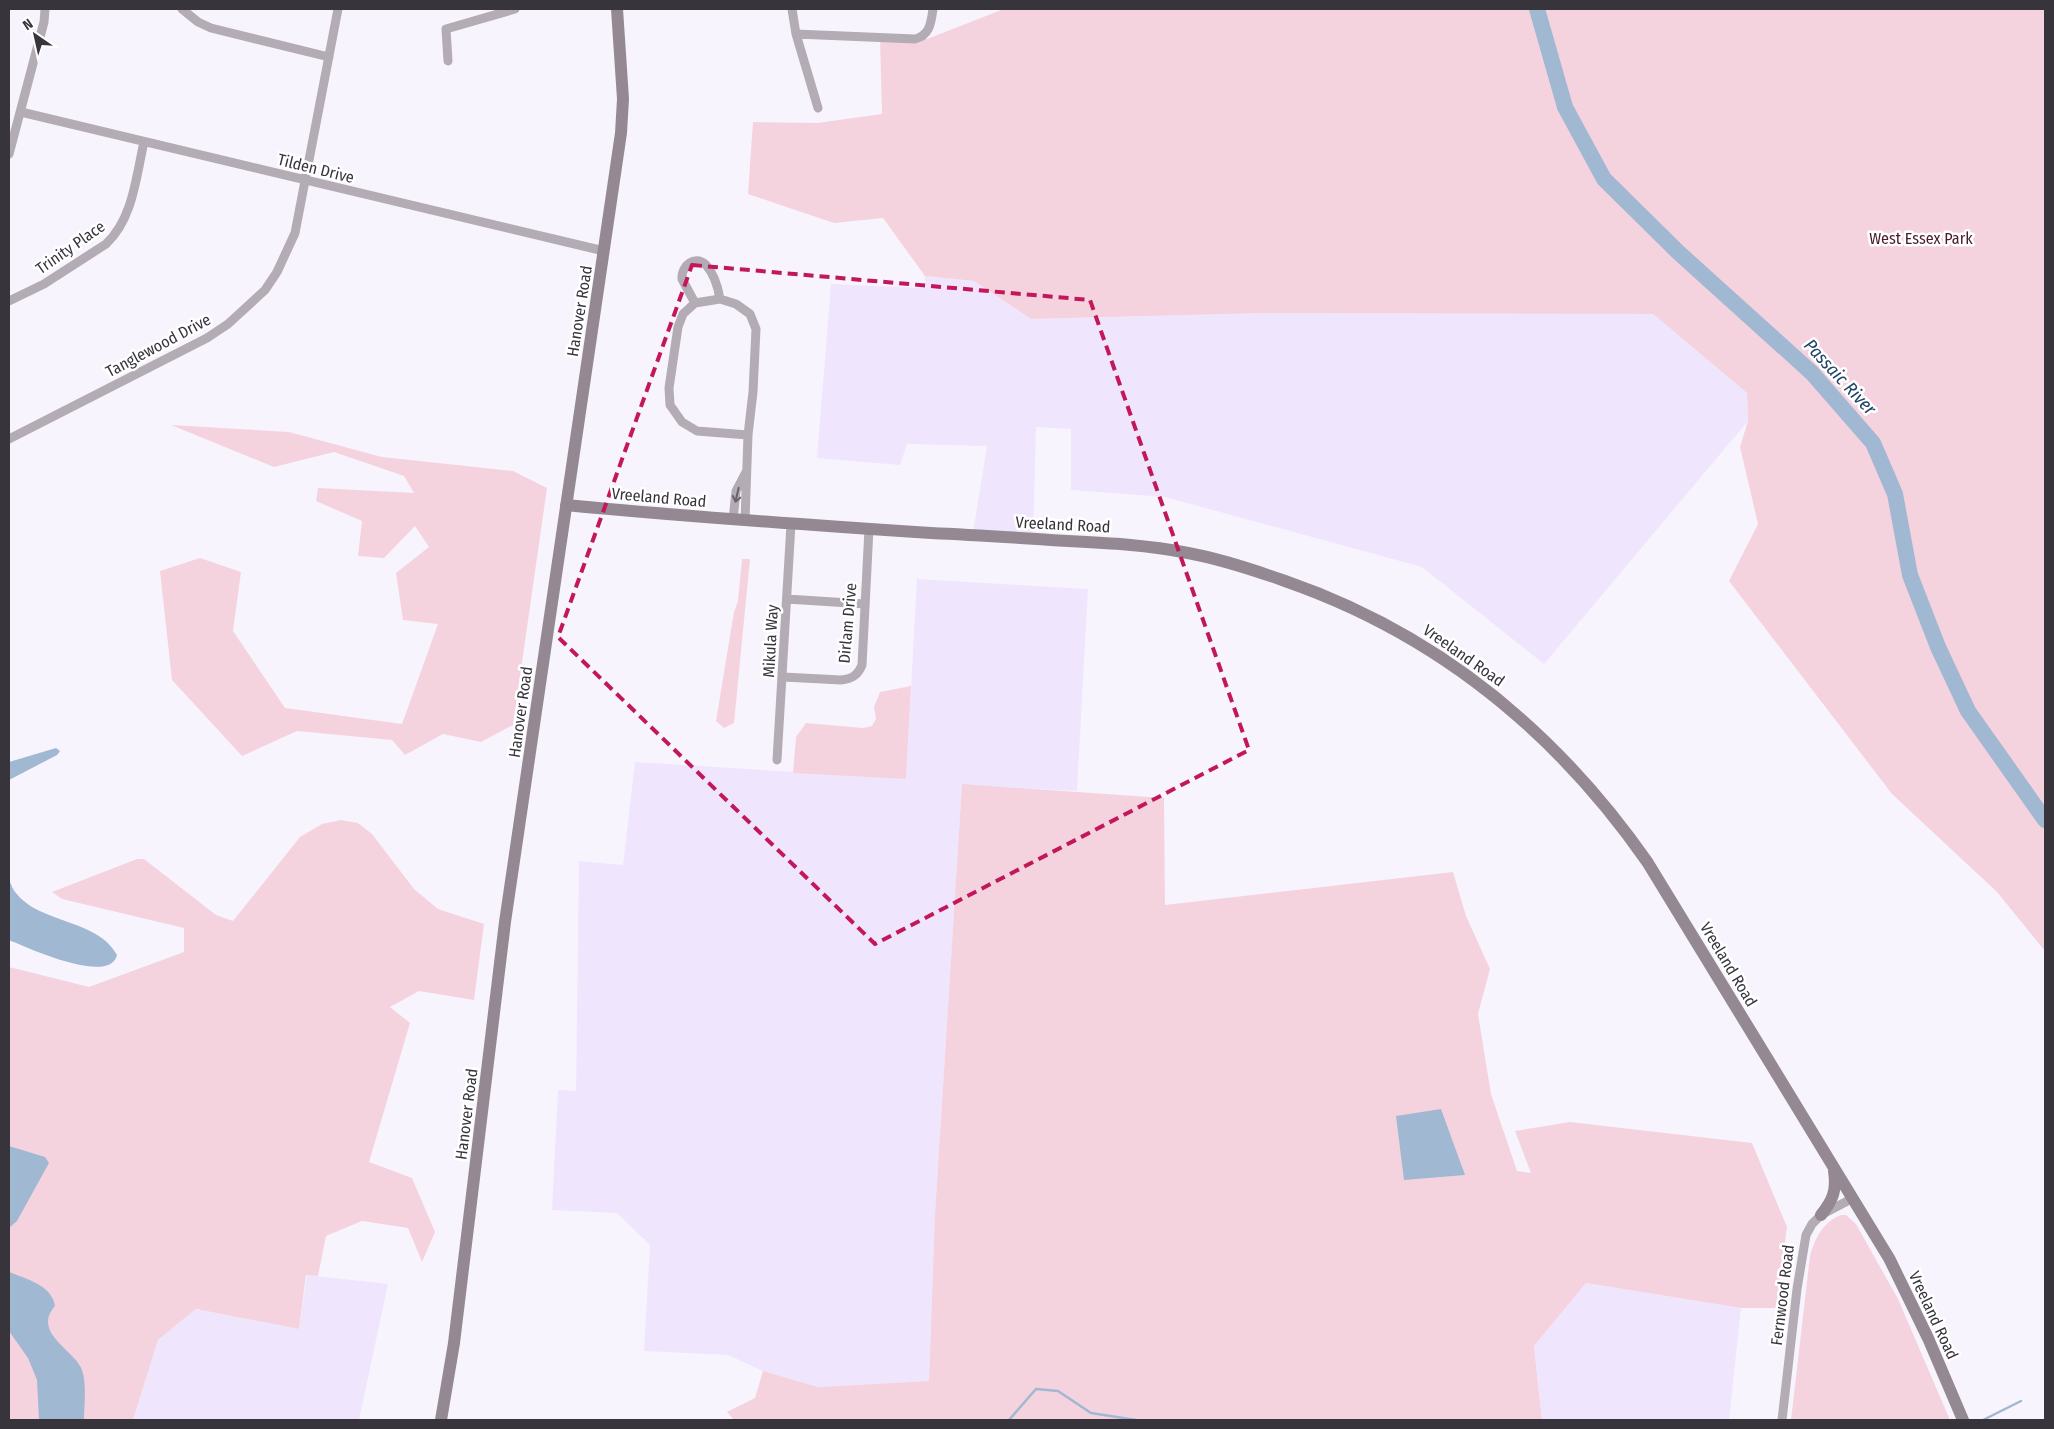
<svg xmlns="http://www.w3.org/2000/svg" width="2054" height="1429" viewBox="0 0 2054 1429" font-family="'Fira Sans Condensed',sans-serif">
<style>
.built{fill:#efe6fd}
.green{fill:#f5d3de}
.water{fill:#a0b8d2}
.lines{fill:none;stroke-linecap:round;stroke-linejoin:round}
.stream{stroke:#a0b8d2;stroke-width:2.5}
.river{stroke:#a0b8d2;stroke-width:16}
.street{stroke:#b4acb4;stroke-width:9}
.secondary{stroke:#948993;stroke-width:12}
.oneway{stroke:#69646c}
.marked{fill:none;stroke:#c2185b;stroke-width:4;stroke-dasharray:10 6;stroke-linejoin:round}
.labels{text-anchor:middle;stroke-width:5;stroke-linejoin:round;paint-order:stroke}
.street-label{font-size:16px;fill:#37343c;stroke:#fff}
.park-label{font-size:16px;fill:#491a2f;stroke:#fff}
.water-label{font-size:18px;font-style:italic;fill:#204368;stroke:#fff}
</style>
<rect width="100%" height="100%" fill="#f8f4fd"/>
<path class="built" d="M925,276L974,281L1031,319L1266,313L1653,314L1747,393L1748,421L1544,664L1422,567L1165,497L1071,490V429L1036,427L1033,538L973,533L987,446L907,444L900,465L817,458L831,284L926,288Z
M917,579L1088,589L1077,791L962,785L935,1214L929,1381L818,1387L763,1371L728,1355L644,1351L650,1245L617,1213L552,1210L558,1090L576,1091L579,861L623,865L635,762L906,779Z
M307,1275L388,1284L359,1420H133L158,1340L196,1309L299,1329Z
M1586,1283L1741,1308L1729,1420H1542L1534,1346Z"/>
<path class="green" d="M1004,9H2045V951L1997,892L1892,794L1729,581L1758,524L1740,447L1748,421L1747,393L1653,314L1266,313L1031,319L974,281L925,276L883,218L834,223L748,194L753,122L817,123L882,114L880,38L927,39Z
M171,425L289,432L382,457L513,471L547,488L513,725L481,742L443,734L405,755L392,740L297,731L242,756L172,680L160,571L200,558L241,572L233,631L285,708L402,724L438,624L403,620L396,573L429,547L415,526L384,558L358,556L362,521L316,501L318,488L414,493L404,476L334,452L274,467Z
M742,559H750L734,723L724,728L716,721L734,612L738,601Z
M911,686L906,779L793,773L796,737L806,723L863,728L872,726L876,719L874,707L880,692Z
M962,784L1164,798L1165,905L1453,872L1466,916L1490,969L1478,1014L1491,1094L1517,1171L1531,1173L1515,1131L1570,1122L1752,1143L1787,1227L1776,1308H1741L1586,1283L1534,1346L1542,1420H734L727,1412L755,1398L763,1371L818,1387L929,1381L935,1214Z
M341,820L358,823L372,834L414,889L438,909L484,924L474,1000L419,991L390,1007L410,1023L369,1162L412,1178L435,1232L422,1262L408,1228L362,1221L326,1236L318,1276L306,1275L299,1329L196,1309L158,1340L133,1420H9V967L89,987L184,952V928L62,899L52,892L137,859H144L216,915L233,921L300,837L322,824Z
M1841,1215H1846L1856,1224L1898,1299L1950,1420H1791L1810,1256C1815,1238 1823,1222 1841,1215Z"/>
<path class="water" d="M56,748L60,751L57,755L9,780V762Z
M9,880C11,884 13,890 16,893C40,924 98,919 117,955C110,986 26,947 9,940Z
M1441,1109L1465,1175L1404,1180L1396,1116Z
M9,1146L45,1157L49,1163L17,1221L9,1228Z
M9,1272C26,1279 52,1285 55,1306C31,1333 76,1351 82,1370C87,1385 84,1404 84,1420H39L37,1380L28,1358L9,1331Z"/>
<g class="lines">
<path class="stream" d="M1009,1420L1036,1389L1058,1391L1091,1413L1136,1420
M1983,1420L2021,1401"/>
<path class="river" d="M1537,9L1565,107L1604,179L1678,252L1812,373L1873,443L1895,494L1910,575L1938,647L1968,711L2045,820"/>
<path class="street" d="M182,9L198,22L211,28L329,57
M792,9L796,34L818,108
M796,34L915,39C930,35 931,23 933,9
M448,61L446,29L515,9
M21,112L604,251
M9,154L44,22L45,9
M9,301L44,284L106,244C133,219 136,177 144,142
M695,303L682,279C681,266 695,254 706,265C715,275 718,287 720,299
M9,439L207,338L228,324L265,290L277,272L295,233L338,9
M733,520L736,491L746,472
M745,521L748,435L753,392L756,329L750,314L736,304L720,299L695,303L683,314L678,327L669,388L670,405L682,422L697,431L748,435
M787,599L865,604
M783,677L841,680C852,679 858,675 862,665L869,529
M777,760L791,524
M1782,1420L1797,1289L1806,1235L1812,1224L1821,1215L1853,1198"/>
<path class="secondary" d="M566,505C687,517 809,525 931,533C976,535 1022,538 1068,541C1108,543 1148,545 1188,553C1221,559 1254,570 1285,581C1438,634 1556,731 1648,863L1889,1258L1928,1338L1963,1420
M1821,1215C1833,1200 1837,1190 1834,1171
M441,1420L454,1343L505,922L621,133L623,99L617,9"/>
</g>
<defs><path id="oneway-shaft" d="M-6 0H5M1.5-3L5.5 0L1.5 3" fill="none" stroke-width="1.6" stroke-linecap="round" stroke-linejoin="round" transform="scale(1.25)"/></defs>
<use class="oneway" href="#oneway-shaft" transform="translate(737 495) rotate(103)"/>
<path class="marked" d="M692,265L1090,300L1249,750L875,944L558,637Z"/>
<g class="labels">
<g class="street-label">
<text transform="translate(316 168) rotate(14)" y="6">Tilden Drive</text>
<text transform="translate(70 247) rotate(-35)" y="6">Trinity Place</text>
<text transform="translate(579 311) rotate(-81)" y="6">Hanover Road</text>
<text transform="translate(158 345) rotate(-28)" y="6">Tanglewood Drive</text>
<text transform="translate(659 497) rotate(5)" y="6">Vreeland Road</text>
<text transform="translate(1063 524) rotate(3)" y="6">Vreeland Road</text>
<text transform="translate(847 623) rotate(-85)" y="6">Dirlam Drive</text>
<text transform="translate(770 641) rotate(-87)" y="6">Mikula Way</text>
<text transform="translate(1464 655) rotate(35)" y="6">Vreeland Road</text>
<text transform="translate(520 712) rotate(-82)" y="6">Hanover Road</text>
<text transform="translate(1729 964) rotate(59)" y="6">Vreeland Road</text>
<text transform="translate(466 1114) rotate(-83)" y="6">Hanover Road</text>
<text transform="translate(1782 1295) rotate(-83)" y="6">Fernwood Road</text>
<text transform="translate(1934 1315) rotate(65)" y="6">Vreeland Road</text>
</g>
<g class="park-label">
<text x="1921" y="244">West Essex Park</text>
</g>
<g class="water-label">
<text transform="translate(1840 377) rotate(47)" y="6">Passaic River</text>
</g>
</g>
<rect width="2054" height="1429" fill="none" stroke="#37343c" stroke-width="20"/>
<g transform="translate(35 35) rotate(326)" stroke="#ffffff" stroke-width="4" paint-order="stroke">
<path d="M0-4L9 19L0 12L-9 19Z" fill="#37343c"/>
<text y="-8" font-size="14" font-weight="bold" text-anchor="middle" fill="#37343c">N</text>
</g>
</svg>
